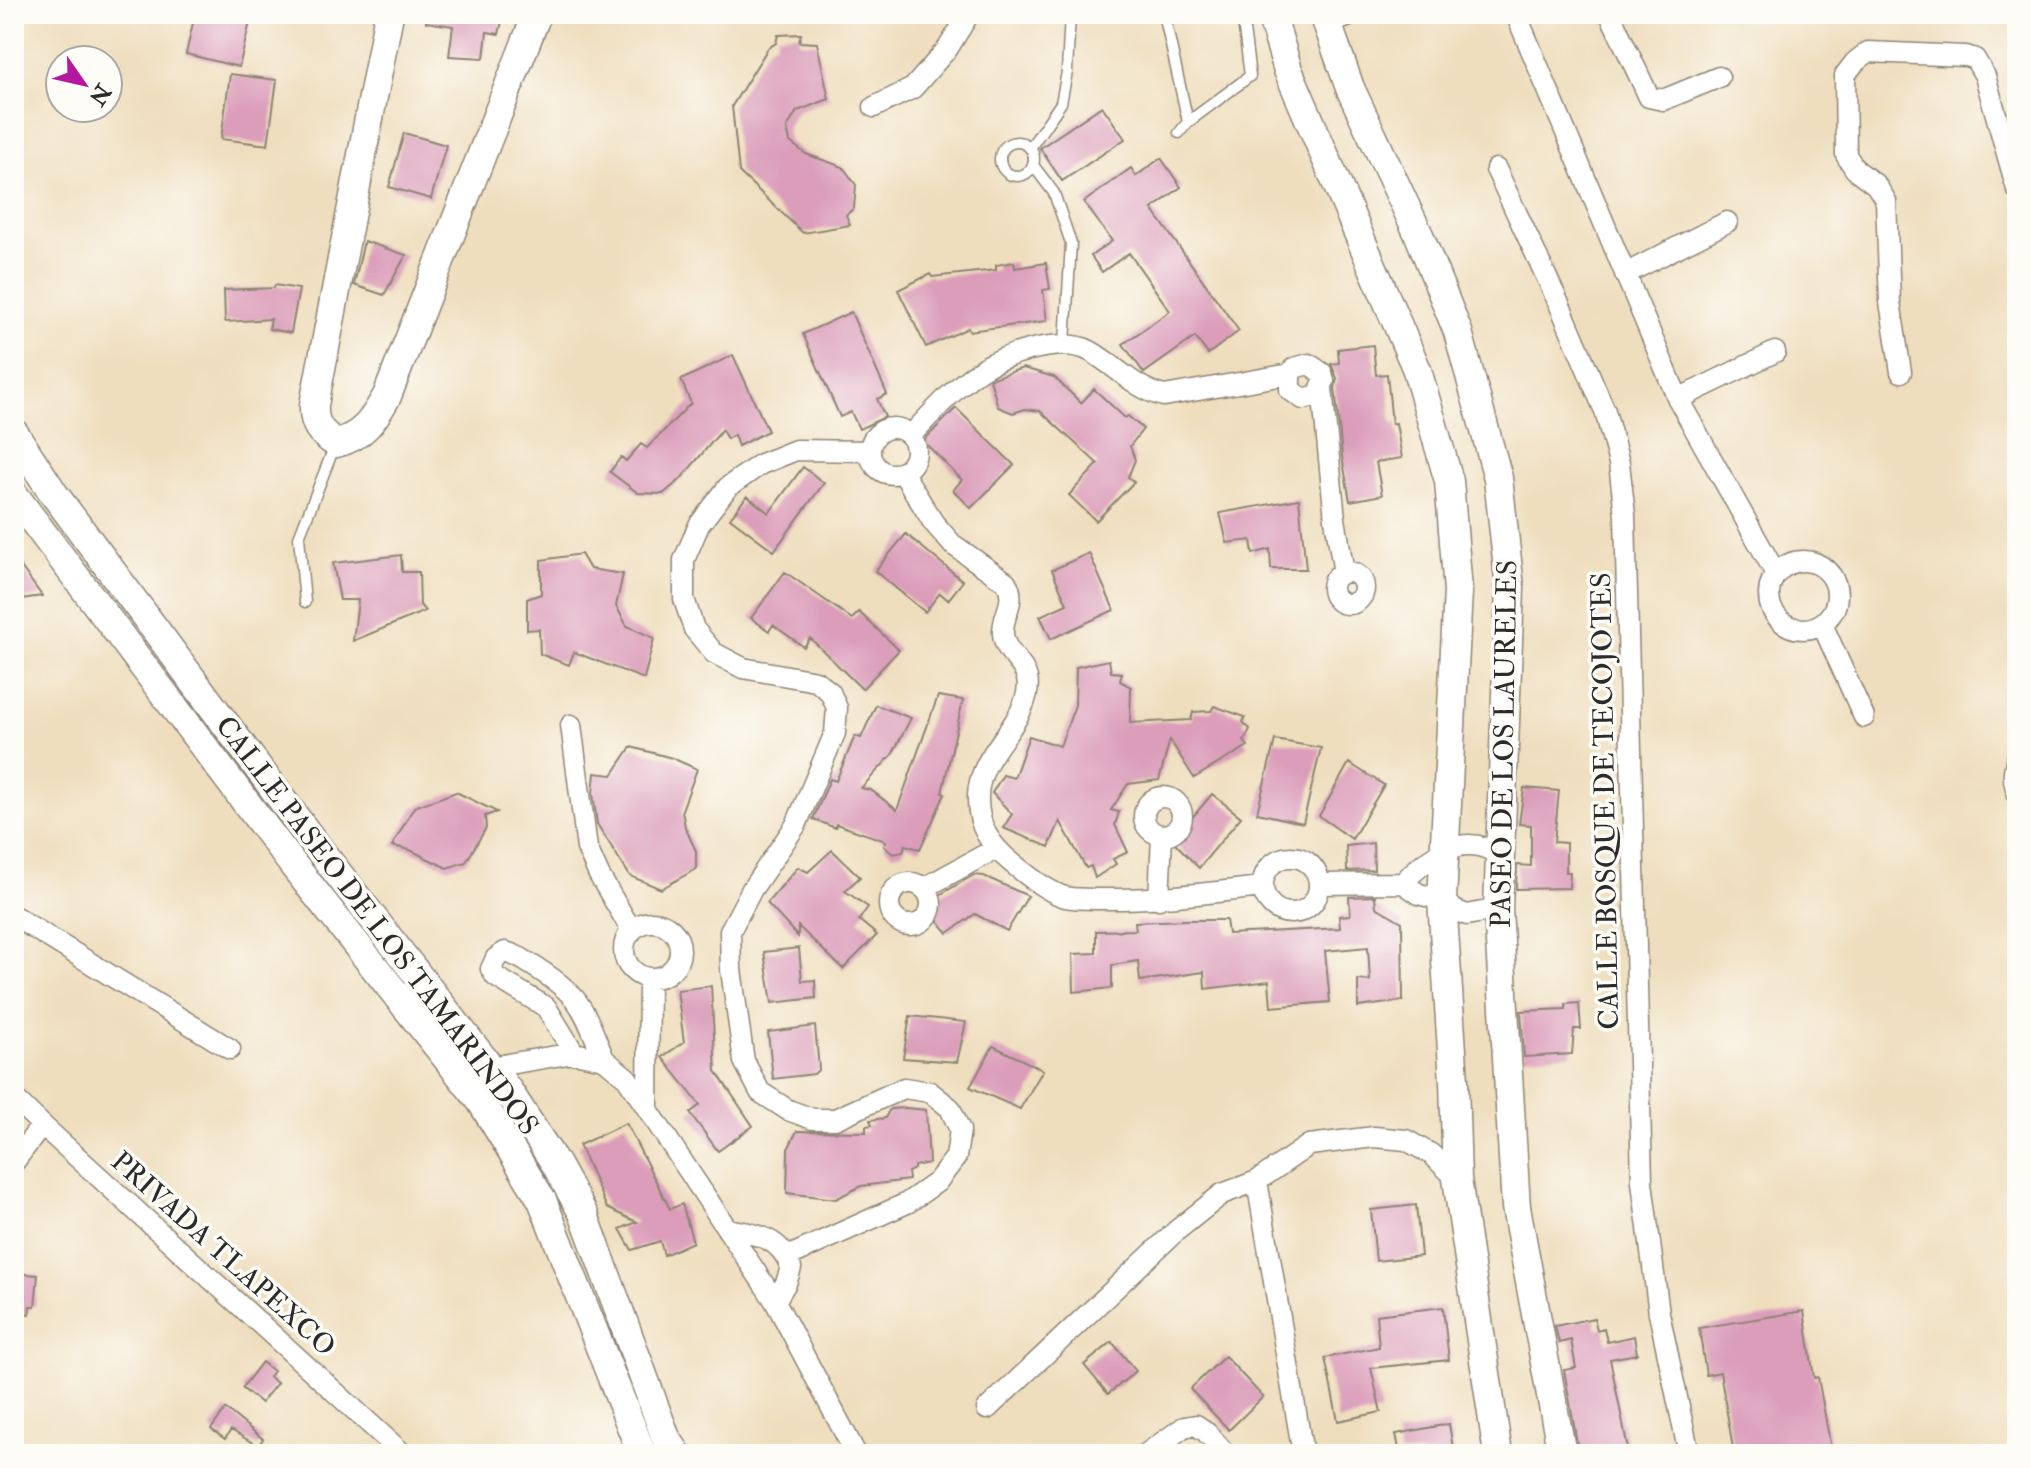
<svg xmlns="http://www.w3.org/2000/svg" width="2031" height="1468" viewBox="0 0 2031 1468" font-family="'IM FELL Double Pica',serif">
<style>
.building{fill:#db9dba}
.lines{fill:none;stroke-linecap:round;stroke-linejoin:round}
.lane-casing{stroke:#8d8474;stroke-width:13}
.street-casing{stroke:#8d8474;stroke-width:23}
.secondary-casing{stroke:#8d8474;stroke-width:31}
.lane{stroke:#fff;stroke-width:10}
.street{stroke:#fff;stroke-width:20}
.secondary{stroke:#fff;stroke-width:28}
.labels{text-anchor:middle;stroke-width:7;stroke-linejoin:round;paint-order:stroke}
.street-label{font-size:28px;fill:#2b2b2b;stroke:#fdfcf7}
</style>
<rect width="100%" height="100%" fill="#fdfcf7"/>
<filter id="ink" filterUnits="userSpaceOnUse"><feTurbulence type="fractalNoise" baseFrequency=".0125" numOctaves="2"/><feDisplacementMap in="SourceGraphic" scale="16" xChannelSelector="R" yChannelSelector="G"/><feConvolveMatrix kernelMatrix="1 2 1 2 8 2 1 2 1" color-interpolation-filters="sRGB"/></filter>
<filter id="wash" filterUnits="userSpaceOnUse"><feTurbulence type="fractalNoise" baseFrequency=".006" numOctaves="4" result="noise"/><feDisplacementMap in="SourceGraphic" scale="32" xChannelSelector="R" yChannelSelector="G"/><feGaussianBlur stdDeviation="1.8" result="paint"/><feColorMatrix in="noise" values="0 0 0 0 0 0 0 0 0 0 0 0 0 0 0 0 0 1.4 0 .05"/><feComposite in="paint" operator="in"/></filter>
<g filter="url(#wash)">
<rect width="100%" height="100%" fill="#efdebe"/>
<g id="blocks">
<path class="building" d="M195,14H252L239,67L186,54Z
M427,14H504L499,34L487,32L484,58L449,56L453,26L426,22Z
M801,34L799,42L817,43L829,99L797,111L787,128L790,142L806,154L843,167L856,185L854,208L846,215L850,225L803,233L739,172L732,106L768,48L776,43L778,35Z
M230,74L277,80L268,145L221,139Z
M1102,106L1125,139L1062,181L1040,148Z
M404,133L446,145L431,199L389,187Z
M1161,158L1181,187L1152,209L1239,331L1208,354L1195,337L1144,373L1123,344L1170,311L1129,253L1102,272L1091,256L1112,241L1084,202L1131,168L1136,176Z
M364,241L406,255L384,295L354,285Z
M1014,262L1015,268L1046,263L1050,289L1043,290L1047,321L969,331L968,328L926,347L898,290L930,274L932,277L996,270V265Z
M275,285L299,289L291,333L269,329L271,319L225,322L224,290L274,288Z
M851,312L887,394L877,399L885,417L859,429L851,412L840,417L803,334Z
M1373,345L1376,375L1387,374L1392,424L1396,423L1402,458L1376,462L1382,495L1350,501L1342,456L1335,388L1337,378L1331,364L1339,363L1338,349Z
M733,355L768,431L738,446L734,435L727,439L722,430L680,480L663,494L638,493L610,472L621,457L626,461L641,444L647,448L691,403L681,380Z
M1023,368L1054,377L1081,403L1094,389L1125,418L1128,416L1143,429L1130,446L1135,460L1128,477L1134,482L1096,521L1069,495L1098,464L1040,411L1025,409L1013,413L998,407L990,379Z
M956,408L1014,465L971,508L953,490L962,480L923,441Z
M803,467L824,483L774,551L730,518L747,496L769,513Z
M1299,499L1306,569H1271L1270,549L1253,554L1251,540L1227,543L1220,513Z
M906,534L963,581L948,600L940,593L925,612L875,571Z
M1089,553L1114,610L1051,639L1040,616L1067,604L1052,570Z
M581,554L590,569L623,574L616,606L627,626L654,638L644,679L574,652L569,665L540,654L539,629L527,630V599L541,594V560Z
M401,555L402,572H419L420,605L425,611L353,641L358,600H340L333,563Z
M14,557L42,596L14,600Z
M785,572L852,619L859,612L899,650L862,689L810,638L804,647L773,625L769,631L751,618Z
M1109,660L1111,672L1122,673L1120,681L1131,687L1130,723L1191,720L1193,712L1211,711L1214,706L1245,717L1243,722L1250,729L1244,741L1248,746L1194,778L1170,740L1159,780L1128,784L1111,810L1119,812L1115,825L1128,852L1113,859L1116,864L1095,878L1091,866L1086,868L1060,821L1049,847L1003,828L1012,814L992,793L1003,775L1014,778L1029,736L1060,746L1075,705L1076,667Z
M938,696L963,700L942,793L945,794L920,849L905,845L903,852L893,854L884,846L886,841L836,824L835,828L813,819L830,779L836,781L855,736L861,738L876,705L911,718L892,755L861,788L871,790L897,810Z
M1275,740L1321,748L1303,823L1257,813Z
M631,747L672,758L697,769L682,810L685,827L696,851V869L661,889L630,876L597,824L593,793L595,773L612,775Z
M1349,763L1384,785L1352,839L1319,816Z
M1524,788L1559,791L1554,842L1566,843V872H1570L1569,888L1516,889L1517,865L1531,866V825L1519,824Z
M456,792L497,812L485,816L486,828L466,862L447,868L410,850L392,846L414,807Z
M1212,794L1241,817L1199,868L1175,843V838Z
M1373,843L1374,870L1347,871L1346,846Z
M832,850L860,877L845,891L868,907L859,920L877,935L843,969L798,926V937L767,903L798,867L808,872Z
M974,875L984,876L1028,896L1007,931L975,914L948,933L924,904Z
M1375,896L1376,907L1402,922L1403,1001L1358,1007V980L1370,981L1368,947L1325,951L1330,1002L1271,1007L1269,981L1205,989L1204,972L1140,981L1138,961L1112,965V988L1074,992L1073,954L1096,953V931L1136,930L1135,922L1187,920H1226L1228,934L1340,928L1339,916L1350,915L1349,897Z
M799,948L802,981L815,980L816,998L772,1003L764,952Z
M711,986L716,1071L753,1126L718,1151L690,1113L700,1105L662,1057L684,1042L677,990Z
M1579,1003L1581,1029H1574L1572,1054L1524,1057L1521,1011L1566,1009V1004Z
M910,1016L966,1022L957,1062L903,1058Z
M815,1026L819,1069L814,1074L773,1079L768,1032Z
M993,1046L1043,1070L1020,1109L970,1087Z
M906,1108L926,1110L929,1163L914,1166V1169L908,1172L909,1180L861,1186L836,1199L787,1193L788,1149L797,1131L866,1132V1126L872,1125L870,1120L885,1118L890,1109Z
M626,1123L670,1209L682,1204L693,1242L664,1255L660,1241L632,1250L620,1229L637,1222L607,1208L579,1145Z
M1416,1205L1421,1256L1376,1261L1371,1210Z
M14,1273L38,1275L35,1306H30L29,1314L14,1312Z
M1443,1307L1449,1360L1371,1368L1381,1412L1338,1421L1325,1358L1379,1347L1376,1315Z
M1804,1311L1814,1378L1818,1377L1832,1454H1734L1720,1372L1706,1375L1699,1328Z
M1594,1318L1597,1330L1604,1328L1607,1342L1634,1336L1637,1354L1610,1359L1629,1454H1579L1564,1370L1576,1368L1571,1340L1559,1343L1555,1326Z
M1112,1342L1136,1371L1108,1394L1084,1365Z
M1225,1356L1263,1397L1229,1430L1190,1389Z
M262,1362L273,1371L269,1377L277,1383L261,1403L242,1388Z
M226,1409L263,1439L258,1446L231,1430L225,1439L211,1429Z
M1449,1424L1454,1454H1400L1396,1434Z"/>
</g>
</g>
<g filter="url(#ink)">
<use href="#blocks" fill-opacity="0" stroke="#8d8474" stroke-width="2"/>
<g class="lines">
<g class="lane-casing">
<path id="lane" d="M1164,14L1188,122
M1179,133L1188,122L1250,76L1242,14
M1000 159a17 17 0 1 1 34 0a17 17 0 1 1-34 0Z
M1030,148L1061,103L1067,72L1070,14
M1033,165L1054,193L1071,243L1065,343
M305,602L299,537L335,445
M2017,743C2007,770 2005,779 2017,805"/>
</g>
<g class="street-casing">
<path id="street" d="M1516,14L1678,399L1776,574
M1610,14L1649,97L1663,100L1719,77
M1327,25L1354,14
M874,107L913,88L948,48L969,14
M1496,169L1561,308L1605,411L1619,463L1625,515L1642,1182L1659,1313L1689,1454
M1625,274L1727,222
M1901,372L1890,302L1886,201L1876,185L1855,169L1846,155L1845,75L1855,62L1868,52L1966,56L1975,59L1985,76L2017,189
M1322,388L1335,519L1344,573
M1678,399L1775,352
M870 451a23 23 0 1 1 46 0a23 23 0 1 1-46 0Z
M911,435C932,413 954,388 979,371C1004,354 1062,336 1090,351C1115,365 1135,389 1164,396L1290,374L1294,368L1309,364L1322,373L1324,381L1318,395L1303,399L1290,390V374
M903,473L933,522L952,544L1006,582C1018,601 1002,613 1003,634C1005,658 1033,664 1027,693C1019,731 979,755 978,796C977,826 990,845 1012,863C1027,875 1044,889 1062,896C1072,900 1087,898 1098,899C1153,900 1207,893 1262,887
M1769 595a34 34 0 1 1 68 0a34 34 0 1 1-68 0Z
M1332 588a16 16 0 1 1 32 0a16 16 0 1 1-32 0Z
M1822,624L1864,717
M571,725L587,848L599,875L632,931
M1144 816a19 19 0 1 1 38 0a19 19 0 1 1-38 0Z
M1263 885a28 28 0 1 1 56 0a28 28 0 1 1-56 0Z
M889 904a21 21 0 1 1 42 0a21 21 0 1 1-42 0Z
M1321,884L1403,883
M924,888L995,849
M1159,899L1162,836
M1498,909L1467,915L1454,910L1442,900L1419,894L1403,883C1426,857 1465,830 1498,855
M14,916L230,1049
M624 950a28 28 0 1 1 56 0a28 28 0 1 1-56 0Z
M574,1053L546,1007L496,977L491,969L496,958L505,952C518,955 527,962 538,969C584,998 584,1012 604,1059
M490,1067L574,1053L604,1059L627,1078L775,1301L856,1454
M14,1098L42,1125
M648,1107L649,978
M14,1162L42,1125L403,1454
M1257,1181L1303,1454
M727,1229C756,1234 781,1237 791,1268L786,1283L775,1301
M787,1257L907,1203L937,1182L956,1157L960,1130L950,1108L930,1092L904,1088L835,1119H813L788,1110L760,1092L744,1061L731,970L730,931L752,889L796,825L835,733L837,708L830,692L816,681L743,668L714,653L694,629L684,599V560L699,525L728,487L761,464L796,450L869,451
M987,1409L1176,1231L1222,1194L1257,1181L1309,1145L1374,1137L1406,1140L1431,1154L1457,1179
M1146,1454L1184,1427L1196,1425L1206,1432L1226,1454"/>
</g>
<g class="secondary-casing">
<path id="secondary" d="M389,14L314,405C313,424 320,433 336,443C363,437 374,419 387,396L537,14
M1271,14L1288,70L1417,370L1449,481L1458,591L1442,900L1454,1081L1457,1179L1498,1454
M1324,14L1350,88L1419,235L1458,332L1498,478L1510,588L1498,909L1516,1207L1562,1454
M14,433L54,494L318,848L507,1089L555,1163L584,1215L666,1438L677,1454
M14,495L294,866L481,1101L542,1200L642,1454"/>
</g>
<use href="#lane" class="lane"/>
<use href="#street" class="street"/>
<use href="#secondary" class="secondary"/>
</g>
</g>
<g class="labels">
<g class="street-label">
<text transform="translate(1503 744) rotate(-89)" y="10">PASEO DE LOS LAURELES</text>
<text transform="translate(1604 801) rotate(-91)" y="10">CALLE BOSQUE DE TECOJOTES</text>
<text transform="translate(378 925) rotate(53)" y="10">CALLE PASEO DE LOS TAMARINDOS</text>
<text transform="translate(224 1253) rotate(42)" y="10">PRIVADA TLAPEXCO</text>
</g>
</g>
<rect width="2031" height="1468" fill="none" stroke="#fdfcf7" stroke-width="48"/>
<g transform="translate(84 84) rotate(124)"><circle r="38" fill="#fdfcf7" stroke="#a9a8a5" stroke-width="2"/>
<path d="M0-6L14 30L0 20L-14 30Z" fill="#b5179e"/>
<text y="-12" font-size="22" font-weight="bold" text-anchor="middle" fill="#2b2b2b">N</text>
</g>
</svg>
